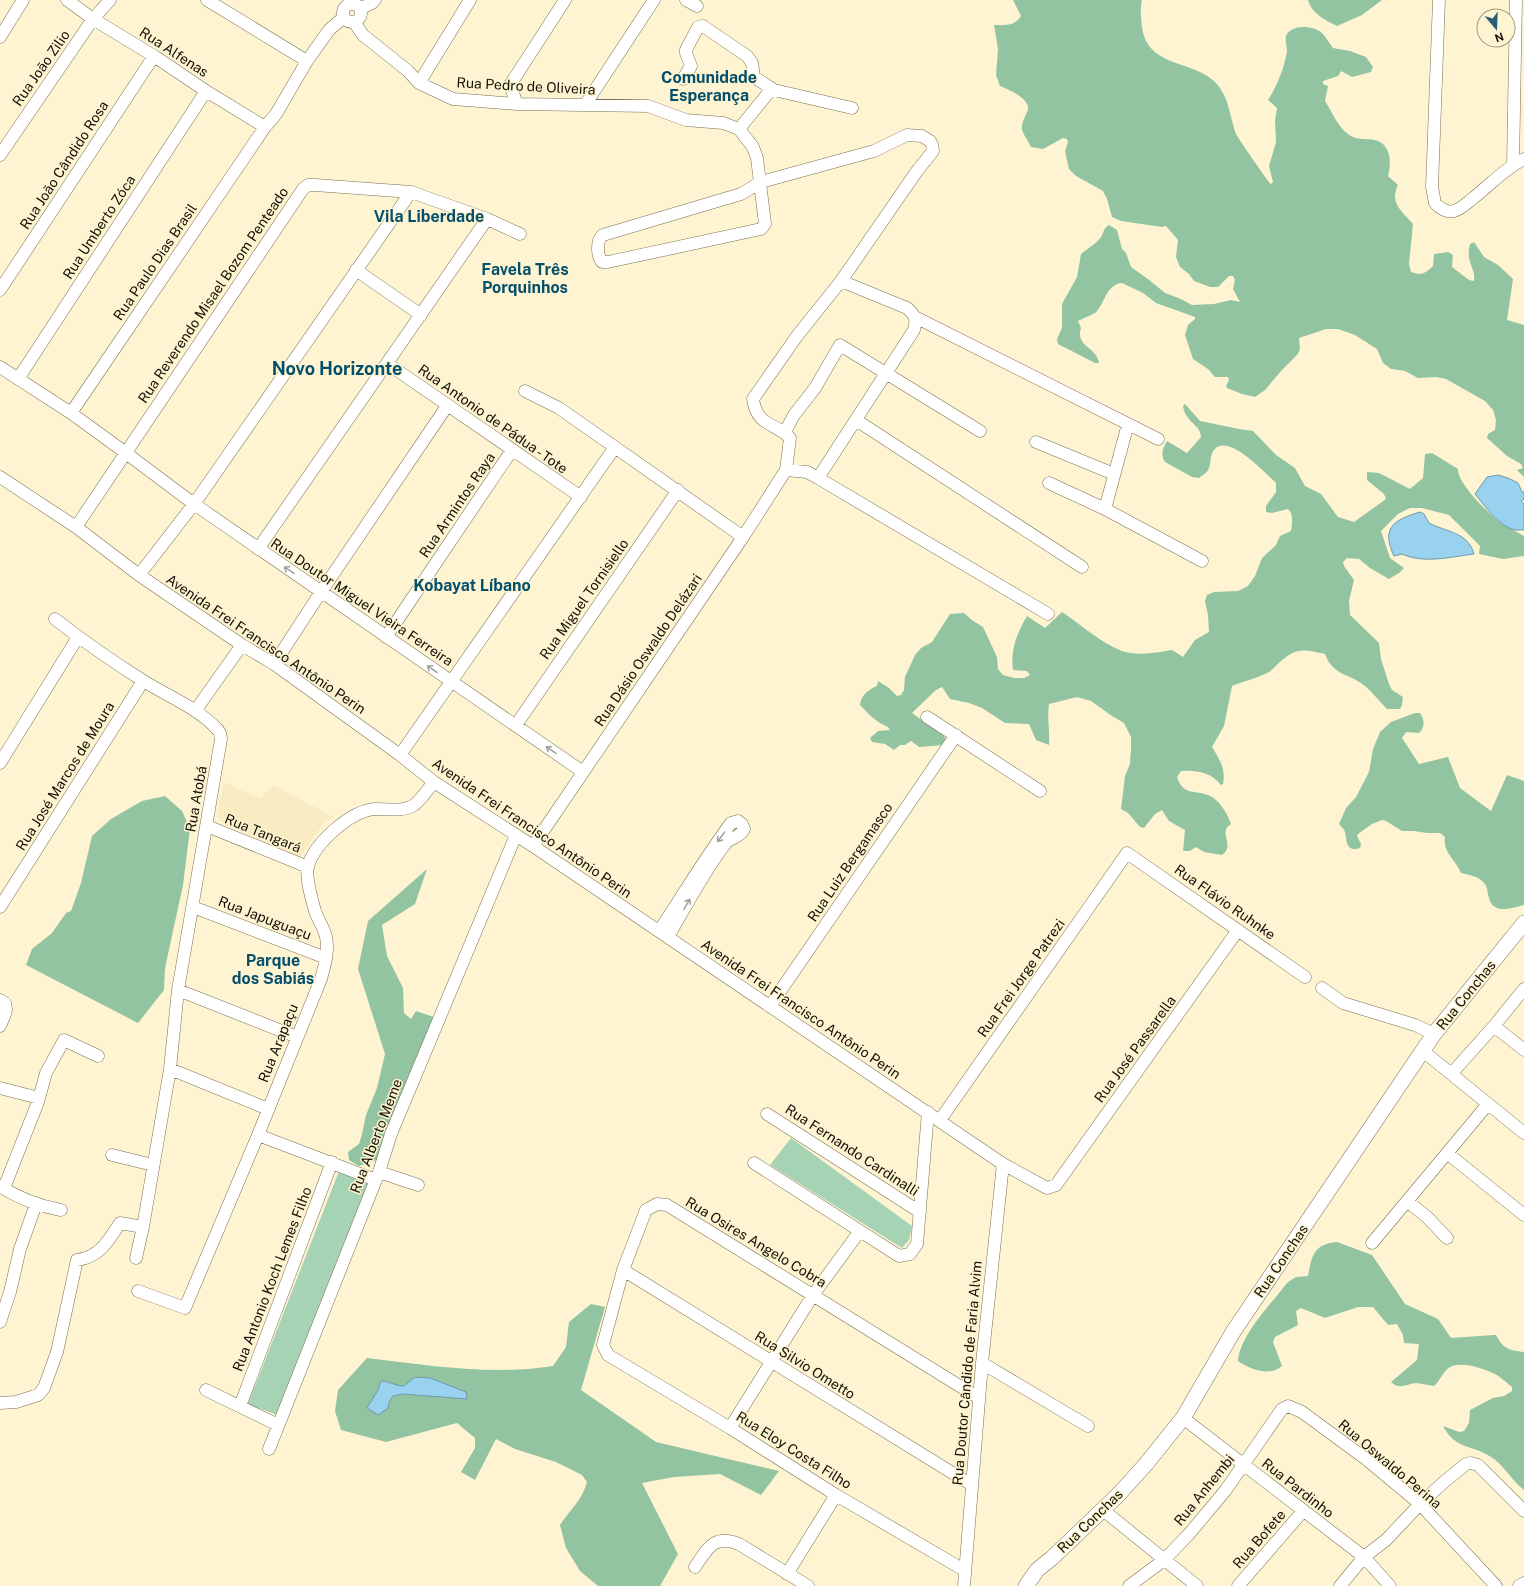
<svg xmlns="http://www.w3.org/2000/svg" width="1524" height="1586" viewBox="0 0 1524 1586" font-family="'Public Sans',sans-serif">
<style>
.built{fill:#f9ecc2}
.green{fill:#a5d3b3}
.forest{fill:#92c4a2}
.water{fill:#99d2ef;stroke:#7198a9}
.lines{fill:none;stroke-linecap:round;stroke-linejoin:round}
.minor-casing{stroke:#797051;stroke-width:13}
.major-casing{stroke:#797051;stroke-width:16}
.minor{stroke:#fff;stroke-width:12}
.major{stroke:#fff;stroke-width:15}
.oneway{stroke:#a1a09b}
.labels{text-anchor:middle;stroke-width:3;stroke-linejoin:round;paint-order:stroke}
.street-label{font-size:14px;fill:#141105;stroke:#fef4d2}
.quarter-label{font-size:16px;font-weight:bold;fill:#044f6b;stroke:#fef4d2}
.district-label{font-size:18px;font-weight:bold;fill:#044f6b;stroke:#fef4d2}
</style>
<rect width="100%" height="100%" fill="#fef4d2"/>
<path class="built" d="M224,782L260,799L273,785L334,817L323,824L299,859L220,821L217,814Z"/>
<path class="green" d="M791,1138L912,1226L909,1240L902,1248L770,1165Z
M339,1171L368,1183L277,1415L248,1404Z"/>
<path class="forest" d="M1013,0H1142C1140,8 1141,19 1142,27C1148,69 1193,59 1216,83C1229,97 1230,117 1236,134C1238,138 1268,182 1271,184L1273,182L1269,166L1276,142L1275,121L1277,108L1268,100C1277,86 1284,69 1287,51C1287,47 1285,41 1286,36C1290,24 1314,25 1322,33C1326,37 1329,43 1333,48L1350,51L1366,57L1373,67L1371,72L1352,77L1341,71L1338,76L1323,81V84L1328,86L1325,101C1332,112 1338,127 1348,134C1358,142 1368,137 1378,141C1392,147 1391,165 1388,176L1398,185C1389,203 1402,211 1413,224L1409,264L1411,272C1422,276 1426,273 1433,266L1434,254L1448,252L1453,255L1452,267L1469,280L1474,281C1476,268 1465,262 1470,244L1474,242L1484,257L1498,265L1513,279L1507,320L1524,325V477L1517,470L1523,468L1521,464L1507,456L1487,438L1488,434L1495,430L1496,420L1493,410L1485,401L1446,379L1436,377L1418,378L1405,371L1391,369L1383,363L1377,349L1355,335L1338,329H1326L1299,338L1300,349L1298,354L1281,371L1265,390L1255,397L1242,394L1227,388L1226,386L1229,380L1228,377H1215L1208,369L1193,359L1185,335L1188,325L1195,319V317L1156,303L1143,293L1122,283C1106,284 1104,306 1095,313C1090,316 1083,318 1078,321L1081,328C1075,347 1097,347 1099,363H1095L1058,344L1057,339L1062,328V304L1077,277L1081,254C1087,249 1096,244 1101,237C1104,233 1103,228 1109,225L1117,230L1122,249L1126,253L1131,267L1148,279L1165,293L1181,299L1192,305L1214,304L1231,300L1240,302L1233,289L1235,280L1233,276H1229L1218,287H1210L1194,281L1189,274L1180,267L1176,257L1178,240L1166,226L1162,227L1121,221L1112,217L1107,199L1103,191L1076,176L1069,169L1065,151L1068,142L1067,139L1063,138L1043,149L1031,147C1029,142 1024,136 1022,130C1021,122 1026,116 1028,109C1030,99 1008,89 1000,86L996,75L998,49L994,25C1005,25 1014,27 1021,16Z
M1308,0H1382L1362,15L1337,26C1325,20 1312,14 1308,0Z
M1185,404L1200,421L1239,429L1253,431L1276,455L1295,468L1305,486L1321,494L1338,517L1354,522L1386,499L1384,494L1367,480V472L1379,473L1410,489L1423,478L1425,454L1432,453L1458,469C1457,483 1490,515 1502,524C1509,528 1517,532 1524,536V556L1503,559L1479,554L1480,546L1449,515L1422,508H1410L1398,514L1381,531L1390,558L1404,568L1399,573L1389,579L1370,568L1359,559L1347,558L1343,562L1344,566L1354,580L1349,601L1350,615L1379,643L1381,659L1389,684L1392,690L1403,697L1402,705L1400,709H1387C1380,702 1373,693 1365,686C1349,673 1333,676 1325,654C1303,649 1296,647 1279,663C1275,666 1272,671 1267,673C1256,679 1243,681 1232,686L1224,726L1212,747C1220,760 1226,769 1223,784L1221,785C1211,772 1196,770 1181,771L1177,777C1183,795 1193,790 1208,795C1218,798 1228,814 1231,824C1217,832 1236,845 1222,855L1204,852L1196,847L1190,851H1183L1185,830L1169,821L1162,810L1155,814L1144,828L1140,827L1128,813L1121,809L1125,776L1130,764L1131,749V737L1124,723L1112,716L1091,701L1077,697L1049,704C1047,718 1050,731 1049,745L1036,740L1029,724L1005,723L982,708L969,703L950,699L942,687L936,690L912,713L943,735L948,742L944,745L919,747L911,741L905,745H900L894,750L885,744L872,742L870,738L878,731L890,730C887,725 882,725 877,721C871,717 865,710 860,705C861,695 868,690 877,686L878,681L889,688L897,696L901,695L904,690L905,677L915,655L921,648L932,642L950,614L964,613L972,620L983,627L997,657L998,669L1003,675L1014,678H1024L1030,675L1027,671L1013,670C1010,650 1017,633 1027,616L1045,628L1062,612C1080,624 1101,643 1122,651C1136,656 1157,653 1172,650L1183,657L1195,640L1209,632L1208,615L1205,601L1207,595L1214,592L1238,591L1248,586L1255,576L1262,558L1276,545L1280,536L1291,531C1292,523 1294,515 1288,509L1272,513L1266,512V506L1276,492V483C1265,473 1228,432 1214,450C1209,455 1212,464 1208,470C1207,473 1201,476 1199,478L1192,477L1165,462C1160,454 1163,448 1167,441L1187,453L1201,437C1201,425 1185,422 1183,406Z
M1415,713H1420C1425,720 1425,727 1419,733L1406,732L1402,738L1419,764L1448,757L1460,788L1491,811L1507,775L1524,781V905C1512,908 1493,915 1489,898C1487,892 1488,887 1484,883C1479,876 1469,875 1461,873C1456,860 1442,852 1445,837L1440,833H1427L1414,831H1402L1386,821L1382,820L1372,824L1358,834L1357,836L1361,844L1360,848C1345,853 1347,839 1345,832C1344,829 1341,826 1339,824L1346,808L1356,797L1369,772L1373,749L1380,732L1391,722Z
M165,796L182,811L190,829L183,885L165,968L164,990L138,1023L26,965L32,949L52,933L66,913L71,911L81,883L92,836L111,819L142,801Z
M427,869L415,904L382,925L387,956L403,988L404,1013L411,1019L416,1011L434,1017L383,1138L380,1159L359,1166L349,1160L348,1152L359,1144L362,1134L366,1115L377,1088L385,1054L358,969L368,921Z
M1337,1242L1372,1255L1405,1304L1438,1319L1451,1338L1494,1335H1496C1503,1349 1509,1350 1524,1352V1490C1512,1481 1503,1464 1491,1457C1471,1444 1456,1450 1443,1426L1459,1432L1464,1431L1469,1423L1470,1410L1493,1398L1504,1396L1512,1391V1387C1507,1383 1501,1377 1495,1374C1483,1368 1461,1361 1450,1367C1443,1371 1440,1381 1434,1386C1428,1385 1422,1384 1417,1383C1407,1383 1400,1391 1391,1382L1417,1360L1419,1344L1404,1343L1403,1335L1397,1324L1388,1325L1373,1307H1358L1325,1318L1301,1308L1296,1311L1298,1325L1275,1337L1273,1342L1282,1366C1270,1377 1249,1369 1238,1361C1240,1335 1271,1304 1288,1282L1296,1277L1308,1276C1312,1255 1314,1244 1337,1242Z
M591,1304L605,1307L581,1390L656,1442L779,1471L761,1495L720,1474L674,1477L642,1483L678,1554L660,1586H598L580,1571L566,1548L560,1525C569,1511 583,1499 587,1482L582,1475L556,1462L515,1449L496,1439L475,1480L461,1472L475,1448V1438L457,1423L386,1442L341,1430L335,1411L338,1390L367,1358C428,1365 491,1376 553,1366L566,1347L569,1322Z"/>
<path class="water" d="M1498,475L1508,478L1518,483L1522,492H1524V499L1521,501L1524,504V530C1521,529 1518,531 1515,530C1498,526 1485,506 1475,494L1487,477Z
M1420,512L1424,514L1429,523C1446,532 1468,532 1474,554C1450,557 1424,564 1402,554L1394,556C1381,528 1393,520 1420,512Z
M415,1377L430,1378L466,1392L467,1399L402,1394L393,1396L389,1402L388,1408L378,1415L367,1408L378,1390L381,1381C389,1381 395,1386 404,1386Z"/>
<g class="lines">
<g class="minor-casing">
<path id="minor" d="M67,0L93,19L154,56L206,91L265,127
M207,0L307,61
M686,0L697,6
M1439,0L1432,187L1435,203C1439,208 1447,213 1454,211C1461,209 1467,203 1472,199C1489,186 1505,168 1524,159
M343 13a9 9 0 1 1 18 0a9 9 0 1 1-18 0Z
M360,9L372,3L375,0
M354,22L363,35L408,71L419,83L453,99L517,104L648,106L686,120L723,123L739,129L753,147L757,158L765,224L761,229L608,262H602C597,256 596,240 603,235L741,194L761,182L874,151L907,135L922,136L930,141L932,145L933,151L917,171L841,281L797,336L753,399C757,427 775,422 790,438L786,470L743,537L533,846
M0,37L23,0
M683,79L691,66L686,53V50L698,27L703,26L747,56L752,63L754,77L774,90
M419,83L470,0
M517,104L510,85L565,0
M585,105L654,0
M739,129L769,92L774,90L852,108
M0,155L93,19L110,0
M1513,165L1516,0
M356,270L421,315
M0,290L154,56
M915,317L1158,439
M388,364L581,497
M0,367L71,413L126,453L194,504L583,772
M18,379L206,91
M525,391L559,408L743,537
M71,413L265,127L276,114L307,61L329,30L344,17
M856,420L1082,567
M785,432L794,415L815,388L840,345L980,431
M1036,442L1114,474
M786,470L807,472L818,478L1048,614
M0,477L76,527L139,575L242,645L274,664L400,755L434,782L533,846L1003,1164L1047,1188L1056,1185L1238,930
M818,478L914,330C917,319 915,315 907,308L841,281
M1049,483L1105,509L1202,561
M1105,509L1128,424
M76,527L303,189L308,185H315L411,192L487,219L520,234
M258,549L487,219
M139,575L194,504L411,192
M55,619C83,641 112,661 142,680C167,696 196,707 216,728C220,731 221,734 221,739L178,990L170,1069L143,1227L136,1258
M386,637L512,450
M274,664L321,592L447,406
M195,711L242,645
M927,717L1040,791
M516,725L678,490
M400,755L615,447
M0,763L78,637
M207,826L308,867
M0,907L143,681
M193,907L326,958
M659,931C683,895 705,858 731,823L738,821L742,824L744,829C740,838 730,837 725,844C703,873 686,906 668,937
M1322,988L1343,1003L1415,1025L1434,1034
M178,990L297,1037
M0,1000L5,1003L6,1009L5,1014L0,1026
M770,1006L956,735
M1494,1026L1524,1050
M1423,1051L1524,1133
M170,1069L268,1109
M1452,1073L1494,1026L1524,989
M0,1088L39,1098
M767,1114L920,1212
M940,1120L1127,853L1305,977
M258,1135L376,1180
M1447,1153L1524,1215
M112,1155L153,1165
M754,1163L899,1256L910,1254L917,1244L928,1112
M379,1172L418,1185
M0,1186C18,1198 39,1206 61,1210
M4,1188L38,1102L46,1073L64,1040L98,1056
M1407,1201L1427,1217L1447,1238
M1372,1243L1488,1104
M623,1270L972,1485
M138,1291L185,1308L258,1135L321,979C325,964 329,951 326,937C324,928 318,920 315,911C312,900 305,877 308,866C315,843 350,811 375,809C387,809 404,812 414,805C422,799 428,789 434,782
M0,1322L10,1292L20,1249L36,1204
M982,1363L1088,1426
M206,1390L278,1425
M0,1403L16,1402L38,1395L44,1388L57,1352L77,1260C100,1257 109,1240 120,1223L143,1227
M240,1406L332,1162
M1183,1418L1364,1557L1390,1586
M730,1428L813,1295L860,1231
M269,1449L379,1172L391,1134L516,835
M1103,1510L1197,1586
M695,1567C708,1548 714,1534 739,1544L808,1586
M964,1570L836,1495L730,1428L608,1355L603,1345L623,1270L646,1210L657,1204L667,1205L979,1398
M787,1574L836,1495
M964,1586L982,1363L1003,1164
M1129,1586L1164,1560L1189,1534L1225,1491L1282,1409L1288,1406L1302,1412L1321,1426L1366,1459L1420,1504L1496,1586
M1238,1586L1303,1511
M1340,1586L1364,1557L1386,1540L1420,1504L1444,1482L1466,1464L1471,1463L1478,1465L1524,1511
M1519,1586L1524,1583"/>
</g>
<g class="major-casing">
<path id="major" d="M1026,1586L1037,1570L1052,1558L1119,1494L1146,1464L1183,1418L1233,1332L1434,1034L1524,923"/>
</g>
<use href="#minor" class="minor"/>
<use href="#major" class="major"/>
</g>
<defs><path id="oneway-shaft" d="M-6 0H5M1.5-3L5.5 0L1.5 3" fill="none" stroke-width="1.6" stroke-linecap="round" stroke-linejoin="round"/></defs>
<g class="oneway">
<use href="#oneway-shaft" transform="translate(289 570) rotate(-146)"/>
<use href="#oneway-shaft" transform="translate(432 669) rotate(-146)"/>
<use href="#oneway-shaft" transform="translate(551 750) rotate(-145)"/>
<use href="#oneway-shaft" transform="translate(721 837) rotate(126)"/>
<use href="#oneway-shaft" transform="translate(687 904) rotate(-60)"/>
</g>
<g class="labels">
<g class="street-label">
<text transform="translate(174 52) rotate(33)" y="5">Rua Alfenas</text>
<text transform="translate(41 68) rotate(-55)" y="5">Rua João Zilio</text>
<text transform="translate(526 86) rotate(3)" y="5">Rua Pedro de Oliveira</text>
<text transform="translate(64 165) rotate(-57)" y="5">Rua João Cândido Rosa</text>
<text transform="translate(99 227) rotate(-57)" y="5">Rua Umberto Zóca</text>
<text transform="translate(155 262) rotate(-56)" y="5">Rua Paulo Dias Brasil</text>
<text transform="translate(213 295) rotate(-56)" y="5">Rua Reverendo Misael Bozom Penteado</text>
<text transform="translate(493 419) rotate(35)" y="5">Rua Antonio de Pádua - Tote</text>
<text transform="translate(457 505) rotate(-56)" y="5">Rua Armintos Raya</text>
<text transform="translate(584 599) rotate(-55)" y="5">Rua Miguel Tornisiello</text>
<text transform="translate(362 602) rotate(34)" y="5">Rua Doutor Miguel Vieira Ferreira</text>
<text transform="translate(266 644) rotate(34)" y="5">Avenida Frei Francisco Antônio Perin</text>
<text transform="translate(648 650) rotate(-56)" y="5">Rua Dásio Oswaldo Delázari</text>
<text transform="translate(65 776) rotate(-58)" y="5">Rua José Marcos de Moura</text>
<text transform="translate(196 799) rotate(-80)" y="5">Rua Atobá</text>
<text transform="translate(532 828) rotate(34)" y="5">Avenida Frei Francisco Antônio Perin</text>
<text transform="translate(263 833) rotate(22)" y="5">Rua Tangará</text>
<text transform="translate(850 862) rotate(-56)" y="5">Rua Luiz Bergamasco</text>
<text transform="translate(1225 902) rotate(35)" y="5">Rua Flávio Ruhnke</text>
<text transform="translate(265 918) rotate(21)" y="5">Rua Japuguaçu</text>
<text transform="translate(1021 978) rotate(-55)" y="5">Rua Frei Jorge Patrezi</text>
<text transform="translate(1466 995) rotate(-51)" y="5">Rua Conchas</text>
<text transform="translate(801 1009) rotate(34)" y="5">Avenida Frei Francisco Antônio Perin</text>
<text transform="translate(278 1043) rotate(-68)" y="5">Rua Arapaçu</text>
<text transform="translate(1135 1049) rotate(-54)" y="5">Rua José Passarella</text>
<text transform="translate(376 1136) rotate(-69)" y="5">Rua Alberto Meme</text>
<text transform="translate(852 1150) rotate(33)" y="5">Rua Fernando Cardinalli</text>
<text transform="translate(756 1242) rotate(31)" y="5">Rua Osires Angelo Cobra</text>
<text transform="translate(1281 1261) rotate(-56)" y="5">Rua Conchas</text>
<text transform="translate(272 1279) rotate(-69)" y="5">Rua Antonio Koch Lemes Filho</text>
<text transform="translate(805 1365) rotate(32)" y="5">Rua Silvio Ometto</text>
<text transform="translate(967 1373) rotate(-85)" y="5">Rua Doutor Cândido de Faria Alvim</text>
<text transform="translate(794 1450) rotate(32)" y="5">Rua Eloy Costa Filho</text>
<text transform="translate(1390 1464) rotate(40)" y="5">Rua Oswaldo Perina</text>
<text transform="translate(1298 1488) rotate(38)" y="5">Rua Pardinho</text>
<text transform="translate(1204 1490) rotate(-51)" y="5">Rua Anhembi</text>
<text transform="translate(1090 1521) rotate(-44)" y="5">Rua Conchas</text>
<text transform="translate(1259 1539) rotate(-49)" y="5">Rua Bofete</text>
</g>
<g class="quarter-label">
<text x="709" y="83">Comunidade<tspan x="709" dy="18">Esperança</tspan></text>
<text x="429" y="222">Vila Liberdade</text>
<text x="525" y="275">Favela Três<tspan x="525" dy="18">Porquinhos</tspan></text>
<text x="472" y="591">Kobayat Líbano</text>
<text x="273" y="966">Parque<tspan x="273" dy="18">dos Sabiás</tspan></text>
</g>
<g class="district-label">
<text x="337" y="375">Novo Horizonte</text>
</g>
</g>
<g transform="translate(1496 28) rotate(161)"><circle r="19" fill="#fef4d2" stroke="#a09980"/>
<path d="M0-3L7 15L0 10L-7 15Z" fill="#275f79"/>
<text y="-6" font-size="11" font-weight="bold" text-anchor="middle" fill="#141105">N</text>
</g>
</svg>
